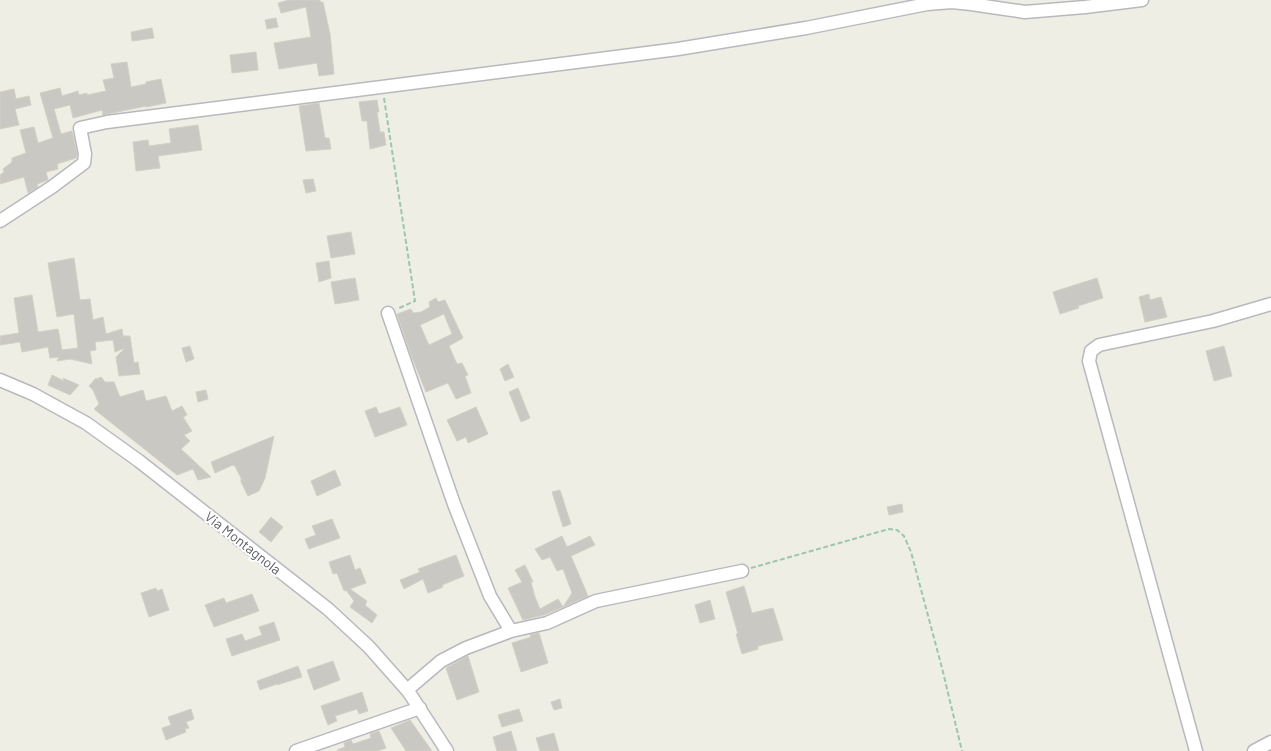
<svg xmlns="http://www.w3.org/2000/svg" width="1271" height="751" viewBox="0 0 1271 751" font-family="Barlow,sans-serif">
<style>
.building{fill:#cac8c2;stroke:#d3d0c4;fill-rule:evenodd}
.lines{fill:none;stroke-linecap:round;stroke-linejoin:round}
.minor-casing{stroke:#b7b9be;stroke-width:15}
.path{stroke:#9cc6ad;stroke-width:2;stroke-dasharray:5 2.5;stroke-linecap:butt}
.minor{stroke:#fff;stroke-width:12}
.labels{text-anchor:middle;stroke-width:4;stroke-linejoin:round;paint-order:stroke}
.street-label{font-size:14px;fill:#5d5f65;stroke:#fff}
</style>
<rect width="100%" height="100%" fill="#efeee5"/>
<path class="building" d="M289,0H320V2H323L330,34L334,74L319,76L317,63L279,69L274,43L311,37L306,7L281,13L278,3Z
M276,18L278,27L267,29L265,20Z
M152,28L154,38L132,41L131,32Z
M256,52L258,70L232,73L230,55Z
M127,62L131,87L146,84V82L161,79L166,103L146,107V106L103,115L102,110L73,118L70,105L54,109L61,134L72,131L77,154L76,158L57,164L58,169L46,172L48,180L37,184L38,187L28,193L24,177L0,184V175L4,172L3,169L12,162V158L26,153L20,130L34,127L38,143L53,138L40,93L60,88L62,96L78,91L79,95L87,93V95L106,91L103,80L114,78L111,64Z
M14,89L16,99L29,96L31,105L15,109L19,125L0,129V92Z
M377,100L379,112H377L380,132H384L386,145L370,149L367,121H362L359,102Z
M319,103L325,138H329L331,149L306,151L299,106Z
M198,125L202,150L158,156L160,168L136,171L133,142L148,140L149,146L171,143L169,129Z
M313,179L316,191L306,193L303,180Z
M351,232L355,254L331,258L327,236Z
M74,258L80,300L90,299L93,320L103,317L106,334L122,329L123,336H130L134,363L138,362L140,374L119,376L116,357L125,348L115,352L113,340L95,342L96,350L90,351L92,364L70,359L57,361L59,357L50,358L48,347L22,352L20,342L0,345V336L19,333L14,298L32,295L38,332L58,329L62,350L78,348L74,314L57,317L48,263Z
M329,261L331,278L319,282L316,263Z
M355,278L359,300L335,304L331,282Z
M1097,278L1103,298L1078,306L1079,308L1060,314L1053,292Z
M1149,294L1150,300L1161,297L1167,317L1145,322L1139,297Z
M436,298L438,302L445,300L463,338L449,346L457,364L462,363L468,375L465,376L471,393L456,399L448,383L426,392L411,355L397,314L411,309L413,313L421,312L430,307L429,302ZM444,314L452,334L429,345L420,325Z
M190,346L194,359L186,362L182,348Z
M1224,346L1232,376L1214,381L1206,351Z
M508,364L514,377L505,381L500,369Z
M52,375L64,381L63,378L79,385L70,395L48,385Z
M101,377L105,382H114L120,397L143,390L146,401L166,396L172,411L182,406L187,415L183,417L192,431L184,435L190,441L181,449L211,477L198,480L193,469L177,475L94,409L99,404L93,390L89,386L96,378L97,379Z
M518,388L530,418L521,422L509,392Z
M206,390L208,399L198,402L196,392Z
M376,407L379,414L400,407L407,425L375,437L365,411Z
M476,407L488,434L468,443L466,437L457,441L447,420Z
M274,436L265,478L259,491L248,496L241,482V478L235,466H234L233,465L215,473L211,462Z
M335,470L341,485L317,496L311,481Z
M560,490L571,524L563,527L552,492Z
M902,504L903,512L889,515L887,507Z
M271,517L283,527L271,542L259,532Z
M332,519L340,538L309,549L305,539L316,535L312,526Z
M562,536L567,547L590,536L595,545L571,556L588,596L563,607L572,593L563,569L557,571L550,557L542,560L535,549Z
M350,555L355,570L360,568L366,583L350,589L367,601L365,605L377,615L372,623L350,607L354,601L346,590L344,591L337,573L333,574L329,562Z
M456,555L464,576L442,585L443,587L428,593L423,579L404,589L400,580L420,572L418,569Z
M525,565L533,582H531L535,597L540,609L558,599L563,607L544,615L523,620L508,588L522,582L515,570Z
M744,586L752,613L773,608L783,640L758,646V649L742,654L736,634H738L726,592Z
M156,588L157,591L162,589L169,610L149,617L141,593Z
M252,594L259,611L214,627L205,605L224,598L226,603Z
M710,600L715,619L700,623L695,605Z
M274,622L280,640L232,656L226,639L242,634L245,641L262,635L259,627Z
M539,633L548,663L521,672L512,643L531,637L530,635Z
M468,656L479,692L457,700L446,668Z
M333,661L340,680L314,690L307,670Z
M298,666L302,677L277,685V684L260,690L257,681Z
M362,692L368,711L359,714L357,709L335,716L337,721L328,725L321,706Z
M560,699L562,708L554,710L551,702Z
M191,709L194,719L186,722L189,728L185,729L186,732L166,740L162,728L171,725L168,717Z
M519,709L523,721L502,727L498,715Z
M410,720L432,751H406L391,728Z
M379,731L386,748L378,751H338L337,750L345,747L344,743L351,740L353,744L371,738L370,734Z
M511,731L517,751H497L493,737Z
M554,733L559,751H540L536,738Z"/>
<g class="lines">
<g class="minor-casing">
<path id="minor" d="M0,221L52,187L84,163L85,154L80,128L107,122L678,49L806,28L927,4L952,2L971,4L1025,12L1085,7L1142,0
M388,313L454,504L490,596L511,631
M0,380L33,394L86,423L139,461L328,609L369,647L407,690L412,697L447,751
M407,690L441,661L466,648L511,631L547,623L596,601L742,571
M296,751L420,708
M1196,751L1089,361L1091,351L1099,345L1213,321L1271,304
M1254,751L1271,742"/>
</g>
<path class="path" d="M384,98L415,301L397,309
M751,568L889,529L897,530L904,536L911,552L942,668L962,751"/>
<use href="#minor" class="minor"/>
</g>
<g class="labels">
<g class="street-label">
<text transform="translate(243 543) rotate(38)" y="5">Via Montagnola</text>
</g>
</g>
</svg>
